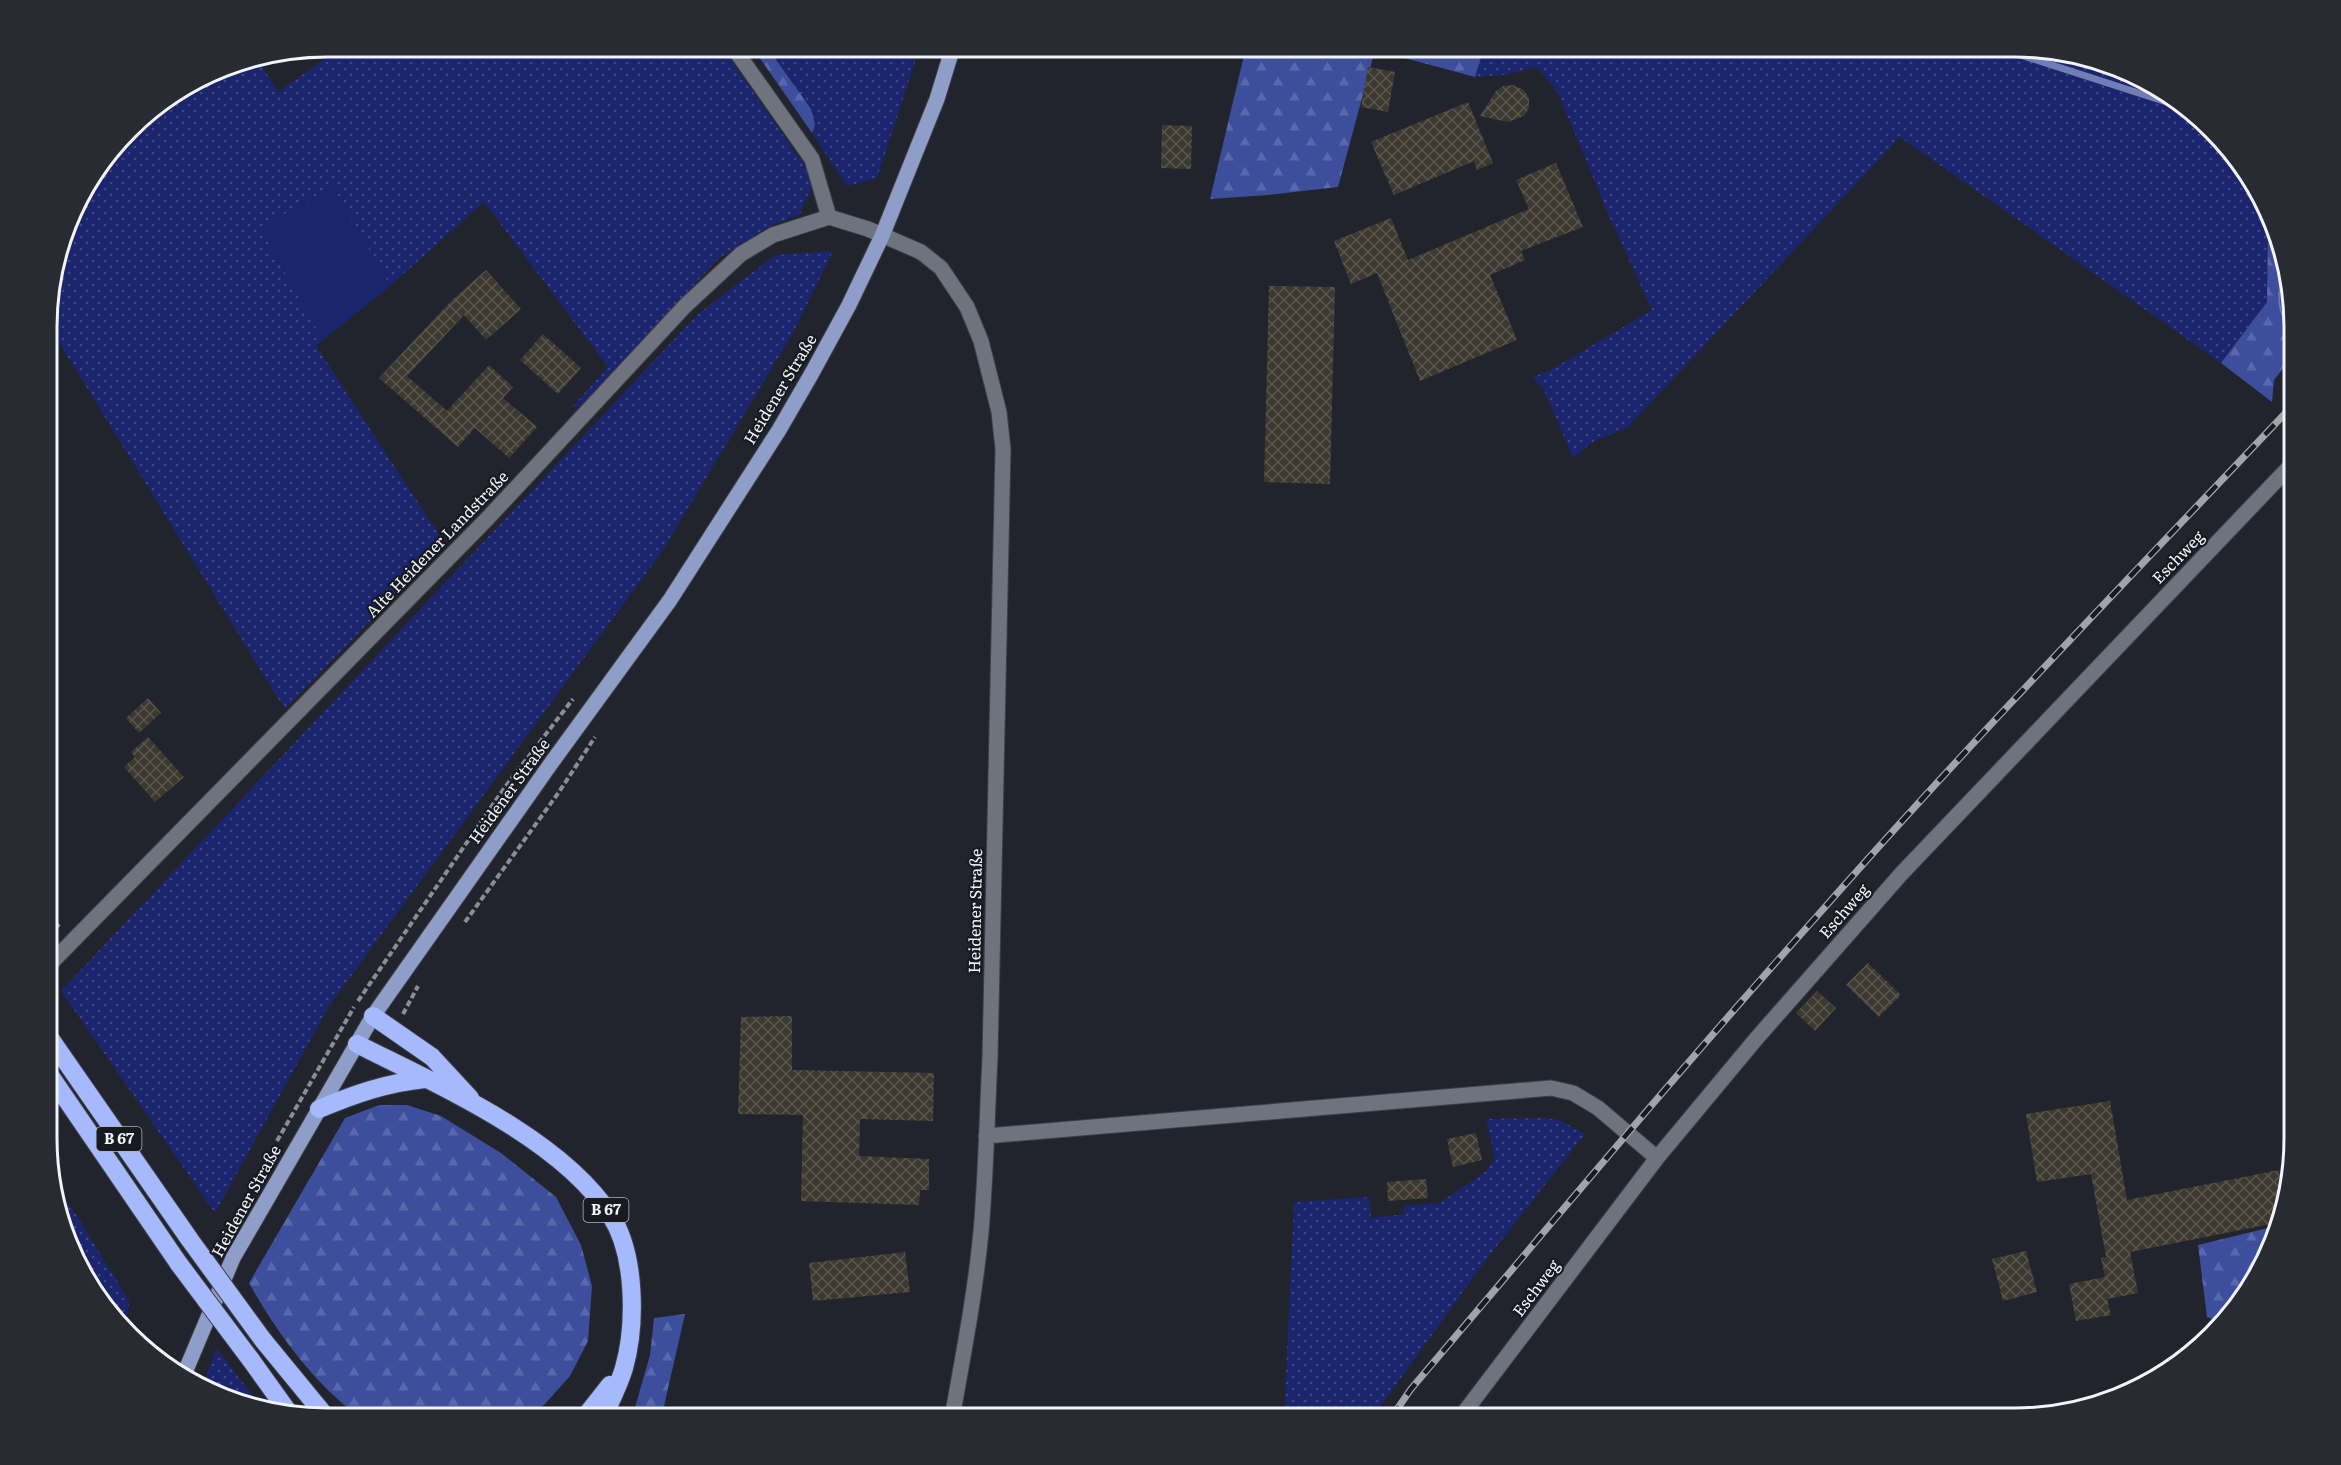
<svg xmlns="http://www.w3.org/2000/svg" width="2341" height="1465" viewBox="0 0 2341 1465" font-family="Literata,serif">
<style>
.grass{fill:url(#grass-dots)}
.forest{fill:url(#forest-firs)}
.garden{fill:#1b256d}
.water{fill:url(#water-waves);stroke:#717db5;stroke-width:1.5}
.lines{fill:none;stroke-linecap:round;stroke-linejoin:round}
.stream{stroke:#717db5;stroke-width:7}
.building{fill:url(#building-cross-hatch)}
.minor-casing{stroke:#3e4047;stroke-width:17}
.major-casing{stroke:#3e4047;stroke-width:17}
.highway-casing{stroke:#3e4047;stroke-width:20}
.path{stroke:#8a8d94;stroke-width:4;stroke-dasharray:6 3;stroke-linecap:butt}
.minor{stroke:#6f737d;stroke-width:15}
.major{stroke:#8f9dc9;stroke-width:15}
.highway{stroke:#a5b9fc;stroke-width:18}
.rail-casing{stroke:#a1a3aa;stroke-width:7}
.rail{stroke:#181a22;stroke-width:4.5;stroke-dasharray:14;stroke-linecap:butt}
.highway-bridge-casing{stroke:#3e4047;stroke-width:20;stroke-linecap:butt}
.highway-bridge{stroke:#a5b9fc;stroke-width:18}
.labels{text-anchor:middle;stroke-width:4.5;stroke-linejoin:round;paint-order:stroke}
.shield{fill:#181a22;stroke:#b1b3b9;stroke-width:1.5}
.shield-label{font-size:15px;font-weight:bold;fill:#f2f4fa}
.street-label{font-size:16px;fill:#f2f4fa;stroke:#181a22}
.rim{fill:none;stroke:#f2f4fa;stroke-width:3}
</style>
<defs>
<pattern id="grass-dots" width="8" height="8" patternUnits="userSpaceOnUse" patternTransform="scale(1.5)"><rect width="8" height="8" fill="#1b256d"/><path d="M2 2h.1M6 6h.1" fill="none" stroke="#3d4583" stroke-width="1.8" stroke-linecap="round"/></pattern>
<pattern id="forest-firs" width="22" height="20" patternUnits="userSpaceOnUse" patternTransform="scale(1.5)"><rect width="22" height="20" fill="#3d4e9c"/><path d="M5 1l3.5 6h-7zM16 11l3.5 6h-7z" fill="#5a68ab"/></pattern>
<pattern id="water-waves" width="16" height="10" patternUnits="userSpaceOnUse" patternTransform="scale(1.5)"><rect width="16" height="10" fill="#3a4a98"/><path d="M0 5q4-4 8 0t8 0" fill="none" stroke="#5765a7"/></pattern>
<pattern id="building-cross-hatch" width="8" height="8" patternUnits="userSpaceOnUse" patternTransform="scale(1.5)"><rect width="8" height="8" fill="#3e3930"/><path d="M0 0l8 8M0 8l8-8" fill="none" stroke="#5a564f"/></pattern>
</defs>
<rect width="100%" height="100%" fill="#21242c"/>
<path class="grass" d="M342,47H722L799,158L804,156L812,186L800,214L768,227L718,259L580,407H572L608,367L484,202L390,286L333,187L260,228L323,340L316,346L445,544L286,708L277,697L49,326V291L76,203L142,116L220,68L258,60L278,92Z
M767,47H920L877,178L847,186L812,133L815,125Z
M1484,47H2014L2076,57L2126,72L2169,94L2257,187L2268,223L2267,302L2221,363L1900,137L1627,428L1594,441L1573,458L1544,390L1532,377L1547,372L1652,310L1609,216L1558,93L1537,67L1504,75L1475,77Z
M833,251L794,331L663,550L329,1006L215,1213L61,991L697,315L775,255Z
M1543,1118L1559,1120L1585,1134L1485,1261L1372,1418H1284L1294,1202L1369,1197L1371,1218L1404,1214V1206L1439,1203L1484,1173L1495,1158L1486,1119Z
M50,1177L77,1216L129,1301L127,1326L94,1293Z
M216,1348L264,1410L254,1409L203,1386Z"/>
<path class="forest" d="M752,47H767L811,109L815,125L812,133Z
M1246,47H1484L1475,77L1375,50L1338,187L1268,195L1210,199Z
M2268,223L2281,265L2278,290L2292,332H2294V354L2274,380L2272,402L2221,363L2267,302Z
M379,1105H407L441,1116L501,1153L556,1197L581,1245L592,1286L588,1341L570,1376L544,1405L525,1418H361C314,1384 277,1333 249,1283L345,1118Z
M2280,1225L2247,1293L2218,1321L2207,1317L2198,1245Z
M685,1314L664,1406L658,1418H632L650,1355L654,1318Z"/>
<path class="garden" d="M333,187L390,286L323,340L260,228Z"/>
<path class="water" d="M2281,265L2294,309V332C2274,316 2279,288 2281,265Z"/>
<g class="lines">
<path class="stream" d="M1996,47L2182,107"/>
</g>
<path class="building" d="M1368,67L1395,72L1388,112L1361,107Z
M1513,85L1524,90L1529,98V108L1524,116L1508,122L1480,116L1496,91L1503,86Z
M1468,102L1493,163L1477,170L1474,161L1394,195L1371,142Z
M1162,125L1192,126L1191,169L1161,168Z
M1556,163L1583,227L1521,251L1525,260L1490,275L1517,340L1420,381L1377,273L1351,284L1334,241L1391,218L1408,260L1529,209L1516,180Z
M486,270L521,309L486,340L464,315L407,376L447,411L489,365L513,387L503,398L537,427L509,458L475,428L458,447L379,378L451,301Z
M1269,286L1335,287L1330,484L1264,482Z
M543,334L581,368L558,394L520,360Z
M148,698L161,713L139,733L126,718Z
M148,737L184,777L155,802L124,767L135,757L131,752Z
M1868,963L1901,995L1879,1017L1846,985Z
M1817,991L1836,1008L1815,1031L1796,1013Z
M792,1016V1070L934,1073L933,1121L860,1119L859,1156L929,1159V1190H920L919,1205L801,1201L803,1115L738,1114L741,1017Z
M2110,1101L2127,1200L2279,1170L2285,1200L2281,1222L2130,1252L2138,1293L2107,1299L2111,1315L2076,1321L2069,1284L2105,1277L2101,1258L2106,1257L2091,1174L2037,1182L2026,1114Z
M1476,1133L1482,1160L1453,1167L1447,1139Z
M1426,1179L1428,1198L1388,1201L1387,1182Z
M2026,1251L2037,1292L2003,1301L1992,1259Z
M905,1252L910,1292L813,1301L809,1263Z"/>
<g class="lines">
<g class="minor-casing">
<path id="minor" d="M733,47L812,159L829,217
M49,965L487,519L685,306L741,254L773,235L829,217L868,229L921,252L941,268L967,307L981,341L999,412L1003,449L990,1058C987,1116 986,1174 981,1232C975,1295 963,1356 952,1418
M986,1136L1551,1088L1573,1093L1598,1108L1657,1158
M1460,1418L1657,1158L1756,1039L1902,873L2294,462"/>
</g>
<g class="major-casing">
<path id="major" d="M183,1377L233,1258L373,1016L552,762L670,600L779,430L812,373L849,305L882,236L937,99L953,47"/>
</g>
<g class="highway-casing">
<path id="highway" d="M373,1016L432,1057L470,1098
M49,1037L190,1240
M357,1044C438,1085 561,1138 611,1216C636,1255 636,1325 624,1368C619,1385 610,1402 603,1418
M49,1074L179,1264
M319,1109C355,1094 386,1083 425,1079
M263,1340L327,1418
M251,1360L289,1413
M584,1418L610,1385"/>
</g>
<path class="path" d="M49,916L61,929
M465,922L559,792L595,737
M358,1001L505,787L573,699
M403,1014L418,986
M277,1141L354,1007"/>
<use href="#minor" class="minor"/>
<use href="#major" class="major"/>
<use href="#highway" class="highway"/>
<g class="rail-casing">
<path id="rail" d="M1391,1418L1411,1389C1546,1230 1679,1070 1818,915C1972,740 2134,573 2294,404"/>
</g>
<use href="#rail" class="rail"/>
<g class="highway-bridge-casing">
<path id="highway-bridge" d="M190,1240L263,1340
M179,1264L251,1360"/>
</g>
<use href="#highway-bridge" class="highway-bridge"/>
</g>
<g class="labels">
<g class="shield">
<rect x="96.5" y="1127" width="45" height="24" rx="4.5"/>
<rect x="583.5" y="1198" width="45" height="24" rx="4.5"/>
</g>
<g class="shield-label">
<text x="119" y="1144">B 67</text>
<text x="606" y="1215">B 67</text>
</g>
<g class="street-label">
<text transform="translate(780 389) rotate(-59)" y="6">Heidener Straße</text>
<text transform="translate(437 544) rotate(-46)" y="6">Alte Heidener Landstraße</text>
<text transform="translate(2178 557) rotate(-46)" y="6">Eschweg</text>
<text transform="translate(509 791) rotate(-54)" y="6">Heidener Straße</text>
<text transform="translate(975 911) rotate(-89)" y="6">Heidener Straße</text>
<text transform="translate(1844 911) rotate(-49)" y="6">Eschweg</text>
<text transform="translate(246 1201) rotate(-61)" y="6">Heidener Straße</text>
<text transform="translate(1536 1288) rotate(-53)" y="6">Eschweg</text>
</g>
</g>
<path d="M0 0H2341V1465H0ZM327 57H2014A270 270 0 0 1 2284 327V1138A270 270 0 0 1 2014 1408H327A270 270 0 0 1 57 1138V327A270 270 0 0 1 327 57Z" fill="#292b33" fill-rule="evenodd"/>
<path class="rim" d="M327 57H2014A270 270 0 0 1 2284 327V1138A270 270 0 0 1 2014 1408H327A270 270 0 0 1 57 1138V327A270 270 0 0 1 327 57Z"/>
</svg>
